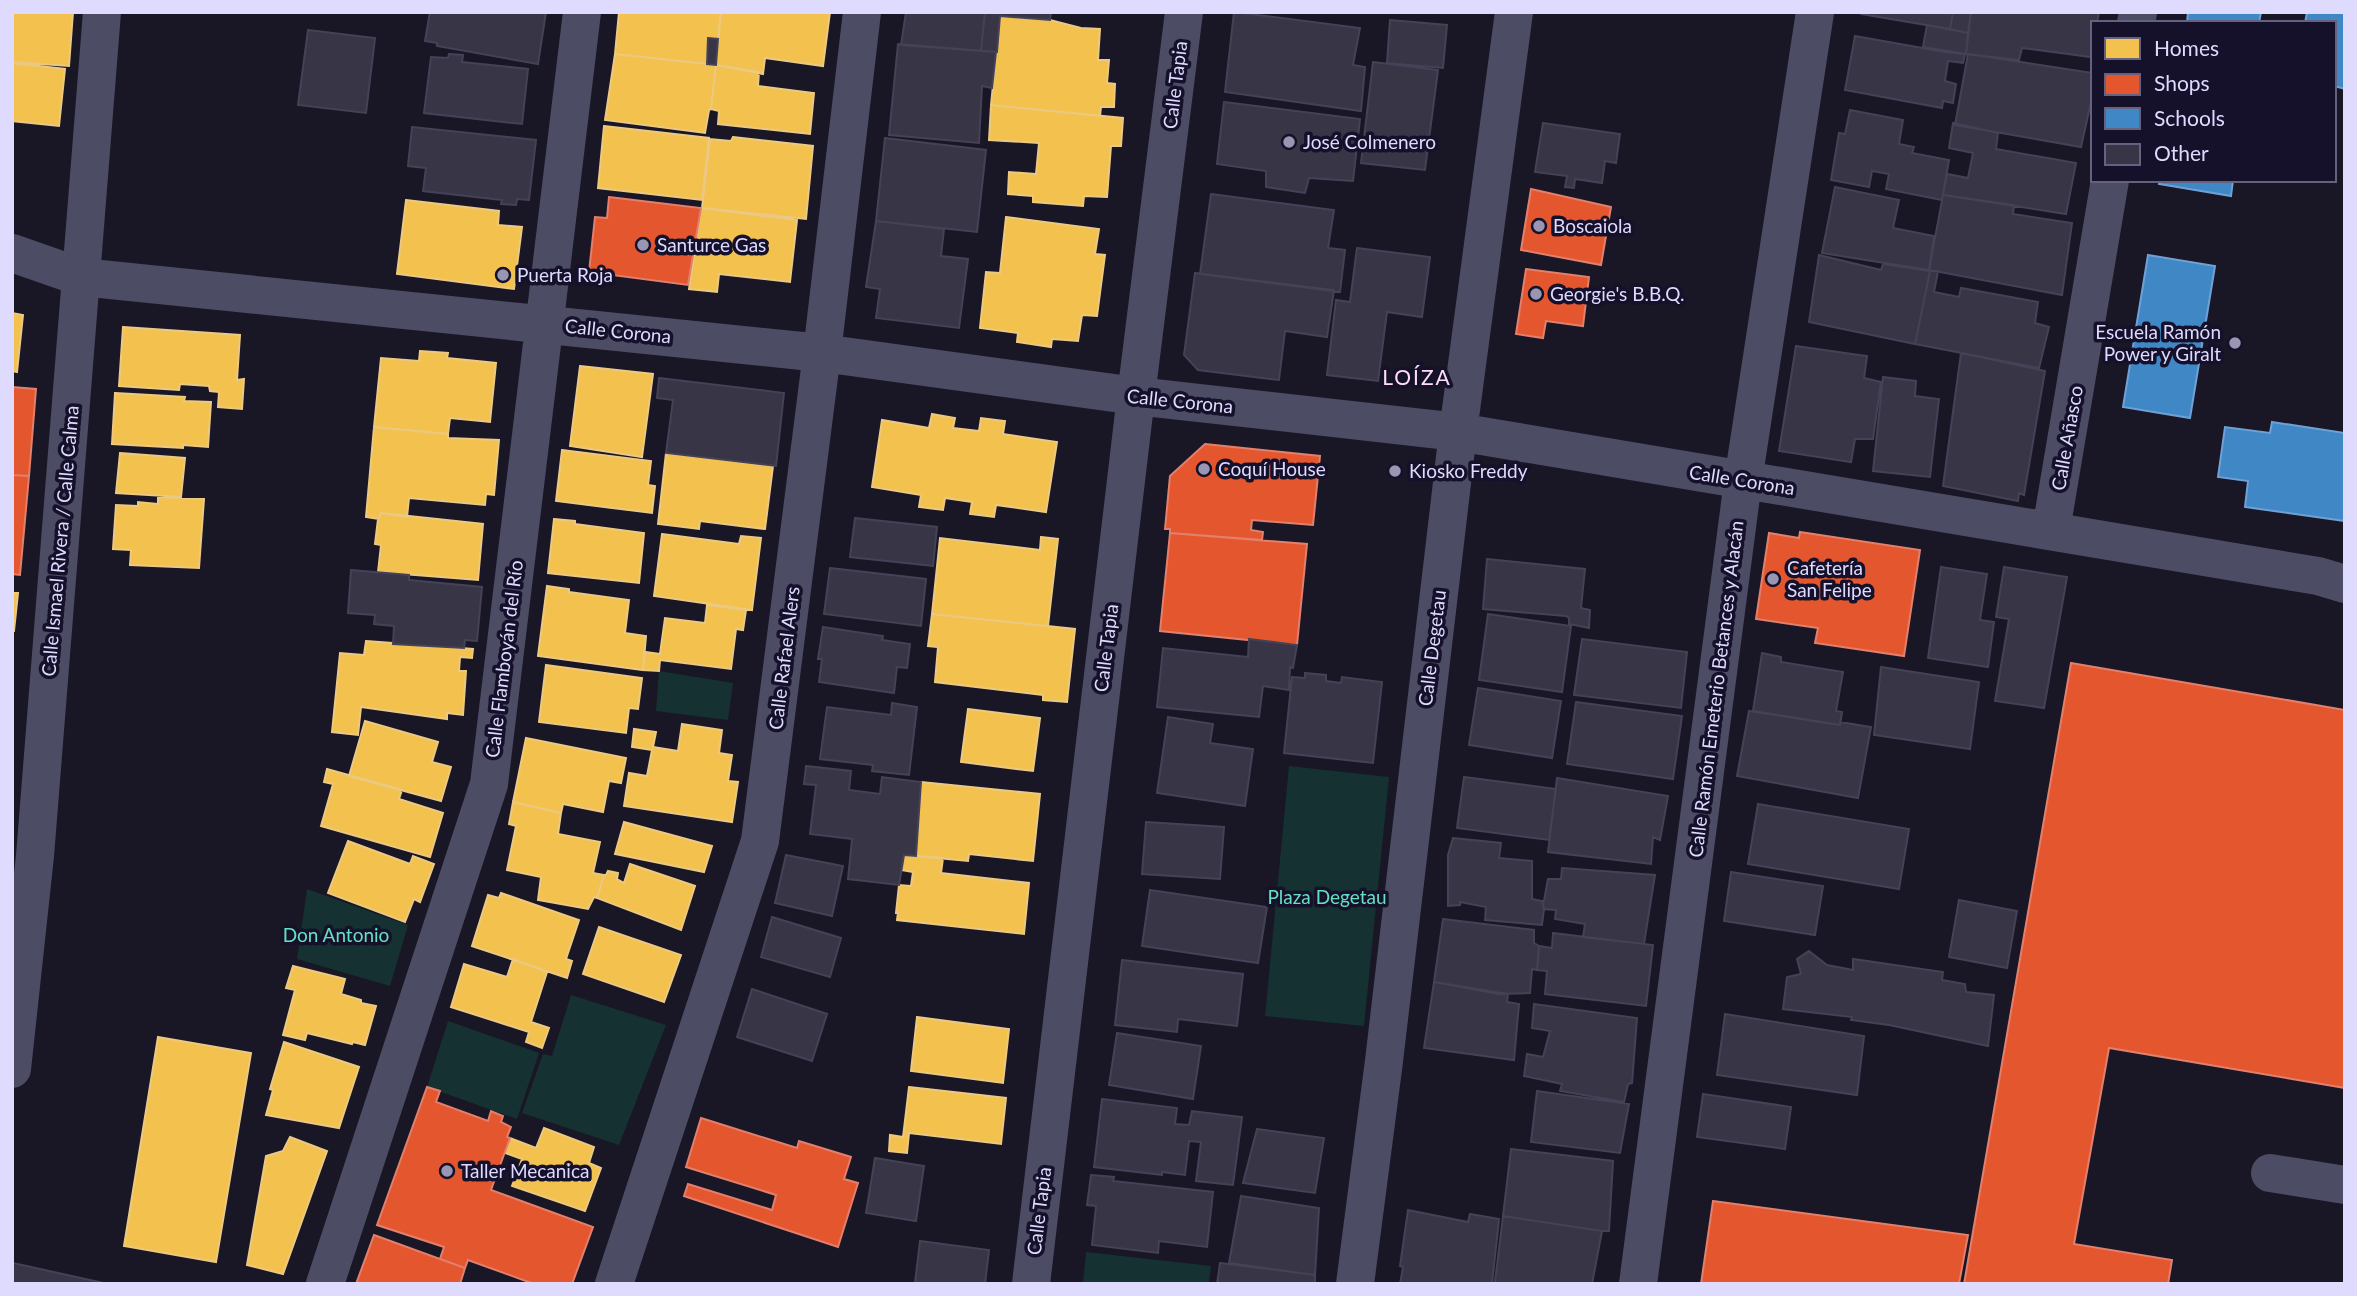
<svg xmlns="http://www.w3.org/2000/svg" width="2357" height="1296" viewBox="0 0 2357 1296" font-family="Lato,sans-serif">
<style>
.green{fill:#153131}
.homes{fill:#f2c14e;stroke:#ecc983;stroke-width:2}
.shops{fill:#e4572e;stroke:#e27f6d;stroke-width:2}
.schools{fill:#3f88c5;stroke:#6fa1d6;stroke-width:2}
.building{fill:#383546;stroke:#454258;stroke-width:2}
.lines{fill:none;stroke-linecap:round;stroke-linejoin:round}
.minor{stroke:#4d4c65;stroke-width:38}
.poi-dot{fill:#9996b3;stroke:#15112b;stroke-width:2.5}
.labels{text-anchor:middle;stroke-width:7;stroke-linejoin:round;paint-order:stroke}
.street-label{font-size:19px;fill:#dedbff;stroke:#15112b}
.poi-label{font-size:19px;fill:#dedbff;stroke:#15112b;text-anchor:start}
.park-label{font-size:19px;fill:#65e1c0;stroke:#15112b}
.neighbourhood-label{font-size:21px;letter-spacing:2px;fill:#ffddf3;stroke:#15112b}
</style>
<rect width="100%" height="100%" fill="#191725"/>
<path class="green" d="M659,671L733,683L728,720L656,711Z
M1289,766L1389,777L1364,1026L1265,1016Z
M307,889L408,925L390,986L297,959Z
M571,995L666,1025L619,1145L522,1113L543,1054L552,1056Z
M448,1021L539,1053L517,1119L427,1087Z
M1086,1252L1211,1266L1209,1284H1083Z"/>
<path class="homes" d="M12,12H73L69,66L12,62Z
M619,12H721L718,39L708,38L707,64L615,54Z
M721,12H830L823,66L765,58L763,74L716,65Z
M1000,16L1050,20L1081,28L1100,29L1098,60H1109L1107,83L1115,84L1114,107H1101L1100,116L991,105Z
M615,54L716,65L711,109L709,110L705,133L605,120Z
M12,63L65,69L59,126L12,121Z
M716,65L759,72L758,86L814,93L810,134L718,124L719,111L711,109Z
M991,105L1123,118L1121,146H1111L1107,197L1084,196L1083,206L1033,202V196L1008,194L1009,172L1036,174L1039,143L989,140Z
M604,126L709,138L702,200L598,188Z
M733,137L813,146L806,219L702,208L710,139L731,141Z
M406,200L499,211L498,225L522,227L514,289L397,274Z
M701,208L797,220L790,282L719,274L717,292L689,289Z
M1006,217L1099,229L1095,254L1105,255L1097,316L1082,315L1078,341L1052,339L1051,347L1017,342L1018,333L980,328L986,272L1000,273Z
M12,313L23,315L17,372L12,371Z
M123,327L240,335L237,380L244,379L242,409L218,407L219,392L210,391L209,386L180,384L179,390L119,386Z
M420,351L448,353L447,358L496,363L490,422L450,418L448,434L374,427L381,358L419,361Z
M580,366L653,374L642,457L570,446Z
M115,393L185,397L184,401L211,402L208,447L183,445V448L112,444Z
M932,414L955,418L953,428L979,431L981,418L1005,421L1003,434L1057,442L1046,512L996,505L994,517L970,514L972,502L945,498L943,510L919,507L921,495L872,487L882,420L929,428Z
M374,427L448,434V438L499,440L494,495L486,494L485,505L409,498L407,517L381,513L378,519L366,517Z
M562,450L651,461L648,485L655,486L652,513L556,501Z
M120,453L185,458L181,497L116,493Z
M666,453L773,466L765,529L700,521L699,529L658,524Z
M158,497L204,499L199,568L130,565L131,550L113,549L116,505L138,506V502L158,504Z
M381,513L483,524L478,580L378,572L381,545L375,544L378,519Z
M554,519L575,521V524L644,533L639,583L548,573Z
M662,534L739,544L741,536L761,538L752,610L654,596Z
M1041,537L1058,539L1048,626L932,614L940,538L1040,550Z
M547,586L569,589V592L629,600L625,633L646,636L643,670L538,656Z
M12,593H18L14,631H12Z
M707,605L746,610L743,630L736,629L731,669L660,660L659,671L643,670L645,652L660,654L665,618L705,623Z
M932,614L1075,629L1067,702L1043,700V695L935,682L938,647L928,646Z
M366,641L473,649L472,658L460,657L459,671H466L463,715L447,713V719L361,707L358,735L332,732L340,653L364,655Z
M546,665L642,678L638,709L629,708L626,733L539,722Z
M968,709L1040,718L1033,771L961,762Z
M365,721L438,742L432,762L451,767L441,801L349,776Z
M682,724L722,730L719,753L732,755L728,781L738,782L732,822L624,806L629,773L647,776L652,750L632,747L634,729L656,732L653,747L678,751Z
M526,738L626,758L621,783L609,781L603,812L563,804L561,813L513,802Z
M327,769L402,790L399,799L443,813L430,857L321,826L333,784L324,782Z
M921,782L1040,794L1033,861L969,854L968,861L916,856Z
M513,802L561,813L558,834L600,842L593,873L604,875L597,898L594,897L588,909L538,900L541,877L507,870L516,826L509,824Z
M624,822L712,846L704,872L615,854Z
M348,841L410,864L413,856L434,864L420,902L414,899L405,922L328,893Z
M904,855L943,858L941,873L1029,883L1024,934L897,920L898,913H896L899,885L911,886L913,872L901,870Z
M630,864L695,886L681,930L597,898L604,875H606L608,871L618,873L617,879L624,883Z
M501,893L579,920L566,959L572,961L567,978L472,946L488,895L499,898Z
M599,927L681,955L664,1002L583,974Z
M513,959L547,972L531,1022L549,1028L542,1048L526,1042L529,1032L451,1007L464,964L507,977Z
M293,966L345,979L341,994L361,1000V1003L376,1006L365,1045L353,1042L352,1044L307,1033L305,1040L283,1035L295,990L286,988Z
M917,1017L1009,1029L1003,1083L911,1071Z
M158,1037L251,1053L216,1262L124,1246Z
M284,1042L359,1067L339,1128L266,1115L273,1090L270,1089Z
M909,1087L1006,1098L1001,1144L909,1133L907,1153L889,1151L890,1135L903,1137Z
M544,1128L594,1147L589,1163L601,1168L585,1211L512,1186L522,1159L505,1153L510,1138L536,1148Z
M290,1137L327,1151L283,1274L247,1265L266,1156L283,1151Z"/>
<path class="shops" d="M1531,189L1611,207L1601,265L1521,250Z
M609,197L701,208L688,285L589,272L595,217L607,218Z
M1526,269L1589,277L1583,326L1546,321L1543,338L1516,334Z
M12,387L36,389L29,476L12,475Z
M1205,444L1320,456L1313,525L1252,520L1251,530L1263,532L1262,540L1170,533V529H1165L1170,476Z
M12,475L29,476L20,575L12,574Z
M1800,532L1920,550L1904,656L1815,643L1818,628L1756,619L1769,533L1799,538Z
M1170,533L1307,544L1297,645L1160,631Z
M2071,663L2345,710V1088L2109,1048L2074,1244L2172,1260L2168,1284H1964Z
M427,1087L440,1091L436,1102L488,1121L491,1111L503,1116L501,1122L511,1127L507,1137L510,1138L491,1190L593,1227L572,1284H534L468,1260L465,1268L440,1259L444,1247L377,1225Z
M701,1118L797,1148L799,1141L851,1157L844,1179L858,1183L838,1247L684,1196L688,1184L772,1210L776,1195L686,1167Z
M1713,1201L1968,1235L1959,1284H1701Z
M374,1235L465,1268L460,1284H356Z"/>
<path class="schools" d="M2188,12H2261L2259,23H2187Z
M2307,12H2345V89L2334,86V23H2305Z
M2160,180H2233L2231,196L2159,184Z
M2148,255L2215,266L2190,418L2123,407Z
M2272,422L2345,433V521L2245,507L2248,481L2218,477L2225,427L2270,433Z"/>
<path class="building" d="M430,12H546L538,64L437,46V43L425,41Z
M906,12H985L981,51L901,45Z
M985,12H1051L1050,20L1000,16L997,52L981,51Z
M1234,12L1360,28L1353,65L1365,67L1361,111L1225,92Z
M1862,12H1953L1950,29L1861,14Z
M1953,12H1971L1968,33L1950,29Z
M1971,12H2099L2097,23H2093L2091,57L2022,48L2019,60L1966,54Z
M1390,20L1447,25L1443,68L1387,63Z
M1927,25L1968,33L1966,54L1923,47Z
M308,30L375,38L366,113L298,105Z
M1855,36L1945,52L1965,54L1963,63L1948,61L1945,81L1956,84L1953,103L1943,101L1942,108L1845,90Z
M708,38L718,39L716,65L707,64Z
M898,44L996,52L992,88L982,86L979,143L889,135Z
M449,54L463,55L462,62L528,69L522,124L424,113L431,57L448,58Z
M1968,54L2093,73V93L2081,147L1955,125Z
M1373,62L1438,70L1425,170L1361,163Z
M1224,102L1360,119L1353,181L1309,178L1305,193L1266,187V171L1217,164Z
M1850,110L1903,120L1899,144L1914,147L1912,153L1949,160L1942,200L1886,189L1889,174L1872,171L1869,187L1831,180L1839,133L1845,134Z
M1543,123L1620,134L1616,163L1605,161L1602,183L1575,179L1574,188L1565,187L1567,176L1535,172Z
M1953,123L1998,133L1996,149L2076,163L2066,214L1943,195L1947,174L1968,178L1973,153L1949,148Z
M412,127L536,140L529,200L517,199L516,205L501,204L502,200L423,191L426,168L408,166Z
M885,138L986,150L977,232L876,221Z
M1835,187L1899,200L1893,228L1934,236L1929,270L1822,253Z
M1211,194L1334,210L1328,248L1345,250L1340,292L1200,274Z
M1943,195L2014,205L2013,214L2072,223L2062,295L1929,270Z
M876,221L944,229L941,256L968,259L959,328L876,318L880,289L866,287Z
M1357,248L1430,257L1422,317L1387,312L1378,381L1327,375L1336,300L1350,302Z
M1819,255L1881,270L1883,264L1930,271L1915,344L1809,322Z
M1930,271H1938L1934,292L1959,297L1961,288L2038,302L2035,323L2049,327L2039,368L1915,344Z
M1195,273L1334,290L1327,337L1285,331L1279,380L1198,370L1184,355Z
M1796,346L1867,356L1864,378L1881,382L1873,439H1855L1851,462L1779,451Z
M1961,353L2045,371L2024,495L2019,493L2018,501L1943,486Z
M1883,377L1916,381L1915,396L1939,399L1930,477L1873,471Z
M659,378L784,393L776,466L666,453L673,400L657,398Z
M855,518L937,527L933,566L850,557Z
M1487,559L1585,569L1581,608L1590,610L1589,628L1569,624V618L1566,616L1483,609Z
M1941,567L1987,574L1980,620L1994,622L1988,667L1928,658Z
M2004,567L2067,577L2044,708L1995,701L2009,619L1996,617Z
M830,568L926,579L921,626L824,614Z
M351,570L409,575V580L482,587L477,641L465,640L464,648L393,644L394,626L374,624L375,615L348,613Z
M1488,614L1571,626L1562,692L1479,680Z
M823,627L883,636L882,640L910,644L907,668L897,667L894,693L819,682L822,659H818Z
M1249,639L1297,645L1293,668L1290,667L1289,690L1263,686L1259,717L1157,707L1163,648L1248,657Z
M1582,639L1687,652L1681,708L1574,695Z
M1762,653L1781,657V662L1843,672L1836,711L1842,712L1840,725L1753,711Z
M1881,667L1979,682L1970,749L1874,735Z
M1305,673L1326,675V681L1341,683L1342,677L1382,682L1373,763L1284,753L1292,677L1305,678Z
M1478,688L1561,701L1552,758L1469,745Z
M1576,702L1682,716L1673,779L1567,764Z
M892,703L917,707L909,775L872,771L873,765L820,759L827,707L891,715Z
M1749,711L1840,725V722L1871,727L1858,798L1737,776Z
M1168,717L1213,724L1210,743L1253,749L1245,806L1157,793Z
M806,766L851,771L849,790L880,794L882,777L921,782L916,856L904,855L899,885L848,879L852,839L810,834L816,785L804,784Z
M1464,777L1556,789L1549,840L1457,828Z
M1557,778L1668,796L1660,840L1653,837L1651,864L1548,852Z
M1758,804L1909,829L1899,889L1748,864Z
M1146,822L1224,827L1220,879L1142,874Z
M1453,838L1501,843L1499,858L1532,861V899L1542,901L1544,909L1542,925L1485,920L1486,907L1460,902V905L1448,906V855Z
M786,855L843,866L832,916L775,903Z
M1562,868L1655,875L1644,944L1583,937L1585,924L1555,919L1556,910L1544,909L1542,901H1544L1548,879H1561Z
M1731,872L1823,886L1815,935L1724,921Z
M1150,890L1267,907L1258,963L1142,946Z
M1959,900L2017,911L2007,968L1949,957Z
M772,917L841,938L830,977L761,957Z
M1443,919L1534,930V943L1539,946L1537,970L1532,969L1530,993L1499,994L1434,982Z
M1553,933L1653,945L1646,1006L1545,994L1547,971L1537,970L1539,946L1552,948Z
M1809,951L1827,965L1853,970V959L1943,972L1942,980L1965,984L1966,992L1994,995L1988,1046L1889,1025L1851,1020L1852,1017L1783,1009L1787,977L1801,974L1797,959Z
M1122,960L1243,974L1237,1026L1178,1019L1177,1032L1115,1025Z
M1434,982L1508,994L1507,1002L1519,1004L1514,1060L1424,1048Z
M752,989L827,1014L812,1061L737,1037Z
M1534,1004L1637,1018L1632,1083L1628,1084L1624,1102L1560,1091L1562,1084L1524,1076L1527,1054L1543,1057L1550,1031L1532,1028Z
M1725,1014L1864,1036L1857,1095L1717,1075Z
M1117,1033L1201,1046L1193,1099L1109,1085Z
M1537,1091L1629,1104L1620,1153L1531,1142Z
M1703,1094L1791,1107L1785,1149L1697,1137Z
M1102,1099L1177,1108L1175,1124L1189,1125L1192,1111L1242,1117L1233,1185L1196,1181L1201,1142L1189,1141L1185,1175L1162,1172V1175L1094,1167Z
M1257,1129L1324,1138L1315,1193L1243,1183Z
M1511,1149L1613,1161L1609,1231H1602L1503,1216Z
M875,1158L924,1166L916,1221L866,1213Z
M1091,1175L1114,1177L1113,1181L1213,1192L1207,1247L1159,1241L1158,1253L1092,1245L1096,1206L1087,1205Z
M1241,1196L1319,1208L1315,1275L1229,1263Z
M1408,1210L1468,1222L1470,1214L1499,1219L1492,1284H1400L1403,1267L1400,1266Z
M1503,1216L1602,1231L1592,1284H1499L1495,1282Z
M920,1241L989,1250L985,1284L915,1283Z
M13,1263L108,1284H12Z
M1220,1263L1315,1275V1284H1217Z"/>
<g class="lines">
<path class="minor" d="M2136,23L2138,12
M12,253L81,277L822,353L1136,396L1458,432L2318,576L2345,584
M2051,530L2110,180
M12,1069L35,856L102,12
M2270,1173L2345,1185
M325,1284L489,784L582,12
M614,1284L760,841L822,353L862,12
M1031,1284L1136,396L1184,12
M1355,1284L1384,1061L1458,432L1514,12
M1638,1284L1743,481L1815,12"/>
</g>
<g class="poi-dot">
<circle cx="1289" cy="142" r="7"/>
<circle cx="1539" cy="226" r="7"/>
<circle cx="643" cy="245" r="7"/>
<circle cx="503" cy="275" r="7"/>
<circle cx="1536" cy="294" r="7"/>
<circle cx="2235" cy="343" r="7"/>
<circle cx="1204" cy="469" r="7"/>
<circle cx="1395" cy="471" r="7"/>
<circle cx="1773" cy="579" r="7"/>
<circle cx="447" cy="1171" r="7"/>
</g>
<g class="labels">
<g class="street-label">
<text transform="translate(1175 85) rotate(-83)" y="7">Calle Tapia</text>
<text transform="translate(618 331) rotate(6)" y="7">Calle Corona</text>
<text transform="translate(1180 401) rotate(6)" y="7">Calle Corona</text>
<text transform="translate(2067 438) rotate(-80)" y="7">Calle Añasco</text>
<text transform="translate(1742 480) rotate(9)" y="7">Calle Corona</text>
<text transform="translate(60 541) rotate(-85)" y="7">Calle Ismael Rivera / Calle Calma</text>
<text transform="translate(1106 648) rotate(-83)" y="7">Calle Tapia</text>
<text transform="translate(1432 648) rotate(-83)" y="7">Calle Degetau</text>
<text transform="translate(784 658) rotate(-83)" y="7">Calle Rafael Alers</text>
<text transform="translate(504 659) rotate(-83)" y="7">Calle Flamboyán del Río</text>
<text transform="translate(1716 689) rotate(-83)" y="7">Calle Ramón Emeterio Betances y Alacán</text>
<text transform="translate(1039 1211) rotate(-83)" y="7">Calle Tapia</text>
</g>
<g class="poi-label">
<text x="1303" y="149">José Colmenero</text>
<text x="1553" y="233">Boscaiola</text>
<text x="657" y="252">Santurce Gas</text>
<text x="517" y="282">Puerta Roja</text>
<text x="1550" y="301">Georgie's B.B.Q.</text>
<text x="2221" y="339" text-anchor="end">Escuela Ramón<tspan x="2221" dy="22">Power y Giralt</tspan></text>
<text x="1218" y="476">Coquí House</text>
<text x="1409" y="478">Kiosko Freddy</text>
<text x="1787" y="575">Cafetería<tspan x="1787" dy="22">San Felipe</tspan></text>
<text x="461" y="1178">Taller Mecanica</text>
</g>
<g class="park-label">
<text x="1327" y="904">Plaza Degetau</text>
<text x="336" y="942">Don Antonio</text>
</g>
<g class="neighbourhood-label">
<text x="1417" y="385">LOÍZA</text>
</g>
</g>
<rect width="2357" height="1296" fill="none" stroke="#dedbff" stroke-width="28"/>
<rect x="2091" y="21" width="245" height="161" fill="#15112b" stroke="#656280" stroke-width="2"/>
<rect x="2105" y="38" width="35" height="21" fill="#f2c14e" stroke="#656280" stroke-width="2"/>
<text x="2154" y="56" font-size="21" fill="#dedbff">Homes</text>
<rect x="2105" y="74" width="35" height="21" fill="#e4572e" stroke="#656280" stroke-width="2"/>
<text x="2154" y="91" font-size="21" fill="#dedbff">Shops</text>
<rect x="2105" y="108" width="35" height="21" fill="#3f88c5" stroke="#656280" stroke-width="2"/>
<text x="2154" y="126" font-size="21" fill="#dedbff">Schools</text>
<rect x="2105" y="144" width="35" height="21" fill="#383546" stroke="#656280" stroke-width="2"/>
<text x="2154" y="161" font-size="21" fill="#dedbff">Other</text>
</svg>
